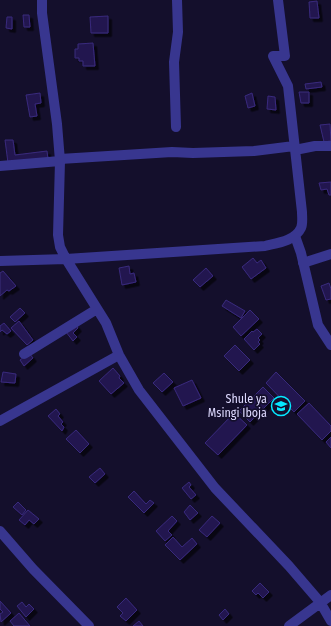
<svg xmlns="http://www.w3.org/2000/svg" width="331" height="626" viewBox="0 0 331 626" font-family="'Fira Sans Condensed',sans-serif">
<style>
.building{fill:#23194f;stroke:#39297d;filter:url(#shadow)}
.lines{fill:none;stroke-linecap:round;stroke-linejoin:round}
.street{stroke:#38368f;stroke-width:10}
.labels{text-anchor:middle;stroke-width:3.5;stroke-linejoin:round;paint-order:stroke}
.poi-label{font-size:12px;fill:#dedaff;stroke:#140f2c;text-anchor:end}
</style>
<defs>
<filter id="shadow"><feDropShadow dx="3.5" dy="3.5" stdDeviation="0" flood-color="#0009"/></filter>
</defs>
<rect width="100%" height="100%" fill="#140f2c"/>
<path class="building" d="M317,1L319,18H310L309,2Z
M23,15H29L30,27H24Z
M108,16V33H91L90,17Z
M7,17H12V29L6,28Z
M93,43L95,66H83V61H79V58H75V49H78V44Z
M321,82L322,87L306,89L305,84Z
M299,92H309V103H301Z
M40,93L41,103L35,104L37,116L30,117L26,95Z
M252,93L255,106L248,108L245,96Z
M268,96L275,97L276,110L267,109Z
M330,124L331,141L324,142L320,125Z
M5,140H13L15,155L47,151L48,159L8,163Z
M331,182V195H329L327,189L321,190L319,183Z
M253,258L257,263L261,260L266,268L251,279L242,267Z
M129,266L130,274L134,273L136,282L122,285L119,268Z
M206,268L213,276L200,287L193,280Z
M3,271L16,286L9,291L7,290L0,296V273Z
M329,283L331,289V299L326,300L321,286Z
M226,300L245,311L241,318L222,306Z
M20,308L25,313L15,322L10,317Z
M250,310L259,319L241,336L233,327Z
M19,321L33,340L27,345L11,328Z
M4,323L11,331L7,334L2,330L0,332V326Z
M75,324L78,328L73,333L77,337L73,341L66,332Z
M257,329L262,334L258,338L260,340L258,342L260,344L254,350L244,339L252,331L253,332Z
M235,345L250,360L239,371L224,356Z
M29,353L33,358L24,366L20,360Z
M113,368L120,376L119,378L124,383L111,394L99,381Z
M3,372L16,374L15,383L1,382Z
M276,372L305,401L294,412L266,383Z
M164,373L173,382L162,392L153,383Z
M192,380L201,398L183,406L174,388Z
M263,387L274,398L250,422L239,411Z
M309,403L331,426V431L322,440L297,414Z
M56,409L60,414L58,416L63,422L61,424L64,427L62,431L48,416Z
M234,413L247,425L218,455L205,443Z
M76,430L89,444L80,453L66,439Z
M331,437V448L326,442Z
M100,468L105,474L95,483L89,477Z
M189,482L191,485L189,487L196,495L191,499L182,488Z
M134,491L146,504L150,500L154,503L144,513L128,497Z
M18,502L26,510L22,515L13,507Z
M190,505L198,513L190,520L184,512Z
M28,510L39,519L34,524L29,520L25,525L19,520Z
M172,516L177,521L168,531L172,535L165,541L156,531Z
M212,516L220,523L207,537L199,530Z
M173,537L182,547L192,538L197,544L180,560L165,545Z
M260,583L269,592L263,598L258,593L256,595L252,591Z
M126,598L137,610L126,621L120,616L123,613L117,607Z
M0,601L11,613L1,622L0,614L3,612L0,609Z
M22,602L26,607L29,604L34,609L26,617L17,606Z
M225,609L229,614L223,620L219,615Z
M19,613L30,626H14L10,621Z
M139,621L143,626H133Z"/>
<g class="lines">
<path class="street" d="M42,0V13L57,124L60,161L58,235L60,247L66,259L106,323L119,355L139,390L215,488L289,566L320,602L331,621
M176,127L174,62L178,32L177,0
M295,150L315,146H331
M60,159L172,152L193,153L254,151L294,146
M0,166L60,161
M295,236L301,253L318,325L331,345
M0,261L66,259L265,246C277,243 295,241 301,228C303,224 302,217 302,212L288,86L273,56H285L278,0
M303,263L331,254
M24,354L97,309
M0,421L119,355
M0,531L33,569L89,626
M289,626L331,595"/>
</g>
<defs>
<g id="school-ring" transform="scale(1)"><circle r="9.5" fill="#140f2c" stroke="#06e8ff" stroke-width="1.5"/><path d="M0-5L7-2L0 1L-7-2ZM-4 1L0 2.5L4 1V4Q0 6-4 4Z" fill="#06e8ff"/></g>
</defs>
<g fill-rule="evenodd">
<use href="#school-ring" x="281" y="406"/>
</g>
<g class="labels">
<g class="poi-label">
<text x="267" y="403">Shule ya<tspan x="267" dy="14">Msingi Iboja</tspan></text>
</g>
</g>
</svg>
